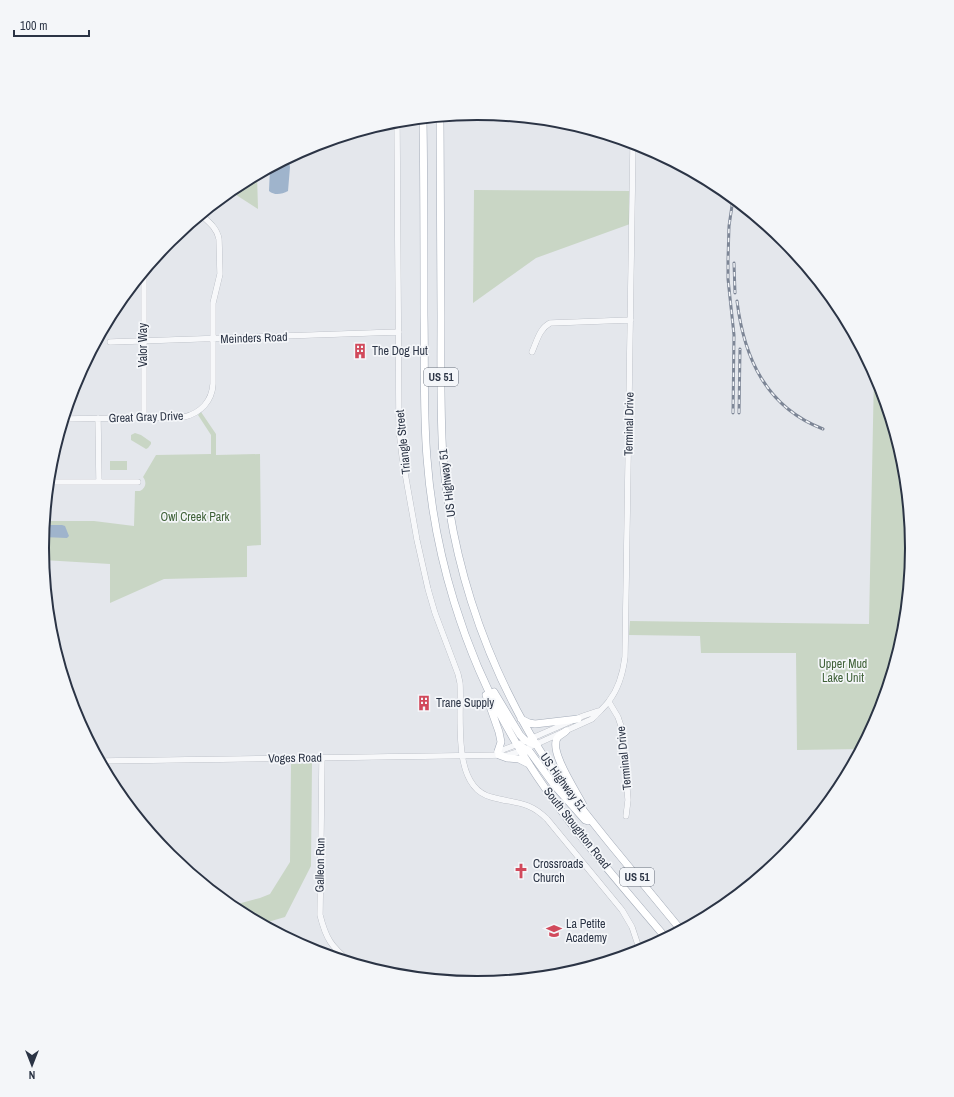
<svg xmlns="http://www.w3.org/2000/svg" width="954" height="1097" viewBox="0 0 954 1097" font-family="'Archivo Narrow',sans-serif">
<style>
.green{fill:#c9d6c5}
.water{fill:#9fb4cc}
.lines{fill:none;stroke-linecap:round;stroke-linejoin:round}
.minor-casing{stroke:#a9aeb7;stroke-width:6}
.major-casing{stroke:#a3abb8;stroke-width:8}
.minor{stroke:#f7f8fa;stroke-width:5.5}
.major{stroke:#fff;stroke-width:7}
.rail-casing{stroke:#7d8696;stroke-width:3}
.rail{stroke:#f4f6f9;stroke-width:1.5;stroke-dasharray:4.5;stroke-linecap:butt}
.labels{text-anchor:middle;stroke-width:3.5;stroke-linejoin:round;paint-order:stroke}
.shield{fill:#f4f6f9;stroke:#676e7b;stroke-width:1}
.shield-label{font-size:11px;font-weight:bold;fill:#2b3445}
.street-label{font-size:12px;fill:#2b3445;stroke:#f4f6f9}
.poi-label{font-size:12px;fill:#2b3445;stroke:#f4f6f9;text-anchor:start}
.park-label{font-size:12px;fill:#3f6138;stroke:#f4f6f9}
.rim{fill:none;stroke:#2b3445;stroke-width:2}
</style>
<rect width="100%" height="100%" fill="#e4e7ec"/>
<path class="green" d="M257,175L258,209L230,191L236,187Z
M474,190L630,191V224L536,258L473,303Z
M874,373L879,382L904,464L912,549L904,634L879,715L861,749L797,750L796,653H701L700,636L629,635L630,621L869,624Z
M201,412L216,434V455L260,454L261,545L247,546V577L164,579L110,603V564L43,560L42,548L45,521H94L134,526L135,491H140C146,488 147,482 143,477L156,455L211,454V435L198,415Z
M135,433L141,435L151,442V444L148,448L146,449L131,440V435Z
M110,461H127V470H110Z
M312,763L311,866L285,917L261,924L235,910L230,906L260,898L270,894L290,862L291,764Z"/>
<path class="water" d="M286,160L289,162L290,167L288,191C282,194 275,196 269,191L270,168Z
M44,525H62L65,526L69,536L67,538L43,537Z"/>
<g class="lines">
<g class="minor-casing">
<path id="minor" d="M397,121L399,430L402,456L417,540L428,589L435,613L458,674L460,683C462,715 451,787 491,797C515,804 528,800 547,819L622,910L632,927L640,951
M144,272V417
M110,342L399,332
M532,352C537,341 539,329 550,323L631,320
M98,418L99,482
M64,419L184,417C201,413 212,401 213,384V303L220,274L219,239C217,228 209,222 201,215
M49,482H138
M609,702L618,717L622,729L627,788L628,800L626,816
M530,739L583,716L598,711
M497,752L521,743
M322,758L320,915C326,939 331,946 350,962
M100,761L508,755L521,751L592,719C597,713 604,708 609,701C619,688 623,673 625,657L633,143"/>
</g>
<g class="major-casing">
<path id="major" d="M440,117C440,184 441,250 441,316C441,363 440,411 443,458C451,555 481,650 530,734C553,774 582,809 611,845C634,873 658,902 681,930
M423,119C424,184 424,250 424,315C425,362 423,410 427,458C434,555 464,652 512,736C554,810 612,874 666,938
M494,692L520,735L526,741L537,745
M486,695L499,732L501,742L498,751
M521,719L529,723L535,724L578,719
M566,731C564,733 560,735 558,737C547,749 577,792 583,805
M519,745L530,752L554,785L585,820L588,821
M499,755L507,758L519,759L529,764"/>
</g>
<use href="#minor" class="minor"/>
<use href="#major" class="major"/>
<g class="rail-casing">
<path id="rail" d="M734,263L735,293
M737,301C744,358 766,407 823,429
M733,413L734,335L728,279V260L729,226L733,199
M739,413L740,349"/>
</g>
<use href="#rail" class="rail"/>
</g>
<defs>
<g id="building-bare" transform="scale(1.2)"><path d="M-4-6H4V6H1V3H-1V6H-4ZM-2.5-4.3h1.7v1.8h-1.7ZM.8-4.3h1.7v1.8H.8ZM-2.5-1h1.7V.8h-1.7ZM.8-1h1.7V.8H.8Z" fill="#d1495b" stroke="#f4f6f9" stroke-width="2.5" paint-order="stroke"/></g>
<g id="church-bare" transform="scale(1.2)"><path d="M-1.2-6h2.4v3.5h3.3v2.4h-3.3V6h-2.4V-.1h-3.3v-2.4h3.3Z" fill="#d1495b" stroke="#f4f6f9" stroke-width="2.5" paint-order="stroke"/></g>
<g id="school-bare" transform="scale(1.2)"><path d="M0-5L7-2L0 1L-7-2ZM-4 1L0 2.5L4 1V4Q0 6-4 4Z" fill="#d1495b" stroke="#f4f6f9" stroke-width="2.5" paint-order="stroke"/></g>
</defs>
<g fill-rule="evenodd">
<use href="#building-bare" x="360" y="351"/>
<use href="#building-bare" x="424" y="703"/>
<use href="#church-bare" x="521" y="871"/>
<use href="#school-bare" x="554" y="931"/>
</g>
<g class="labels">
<g class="shield">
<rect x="424" y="368" width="34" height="18" rx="3"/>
<rect x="620" y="868" width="34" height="18" rx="3"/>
</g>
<g class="shield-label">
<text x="441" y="381">US 51</text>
<text x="637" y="881">US 51</text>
</g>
<g class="street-label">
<text transform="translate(254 338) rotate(-2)" y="4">Meinders Road</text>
<text transform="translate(143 345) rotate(-90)" y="4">Valor Way</text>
<text transform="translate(146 417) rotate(-2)" y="4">Great Gray Drive</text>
<text transform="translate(629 424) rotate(-89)" y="4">Terminal Drive</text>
<text transform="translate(403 442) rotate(-96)" y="4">Triangle Street</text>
<text transform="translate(447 483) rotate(-97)" y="4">US Highway 51</text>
<text transform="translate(295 758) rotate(-1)" y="4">Voges Road</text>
<text transform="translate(624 758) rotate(-96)" y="4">Terminal Drive</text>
<text transform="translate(563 782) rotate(54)" y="4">US Highway 51</text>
<text transform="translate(577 828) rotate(52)" y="4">South Stoughton Road</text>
<text transform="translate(320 865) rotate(-89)" y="4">Galleon Run</text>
</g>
<g class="poi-label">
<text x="372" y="355">The Dog Hut</text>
<text x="436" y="707">Trane Supply</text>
<text x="533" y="868">Crossroads<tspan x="533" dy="14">Church</tspan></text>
<text x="566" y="928">La Petite<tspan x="566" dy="14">Academy</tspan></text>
</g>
<g class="park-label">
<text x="195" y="521">Owl Creek Park</text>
<text x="843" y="668">Upper Mud<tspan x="843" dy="14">Lake Unit</tspan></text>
</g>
</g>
<path d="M0 0H954V1097H0ZM49 548a428 428 0 1 1 856 0a428 428 0 1 1-856 0Z" fill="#f4f6f9" fill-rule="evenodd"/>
<path class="rim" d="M49 548a428 428 0 1 1 856 0a428 428 0 1 1-856 0Z"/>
<g transform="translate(32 1065) rotate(180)" stroke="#f4f6f9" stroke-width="3" paint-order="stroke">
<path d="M0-3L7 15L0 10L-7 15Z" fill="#2b3445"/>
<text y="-6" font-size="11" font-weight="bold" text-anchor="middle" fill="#2b3445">N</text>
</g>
<path d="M14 30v6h75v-6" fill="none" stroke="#2b3445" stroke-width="2"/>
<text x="20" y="30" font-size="12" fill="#2b3445" stroke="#f4f6f9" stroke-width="3" paint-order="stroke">100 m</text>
</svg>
